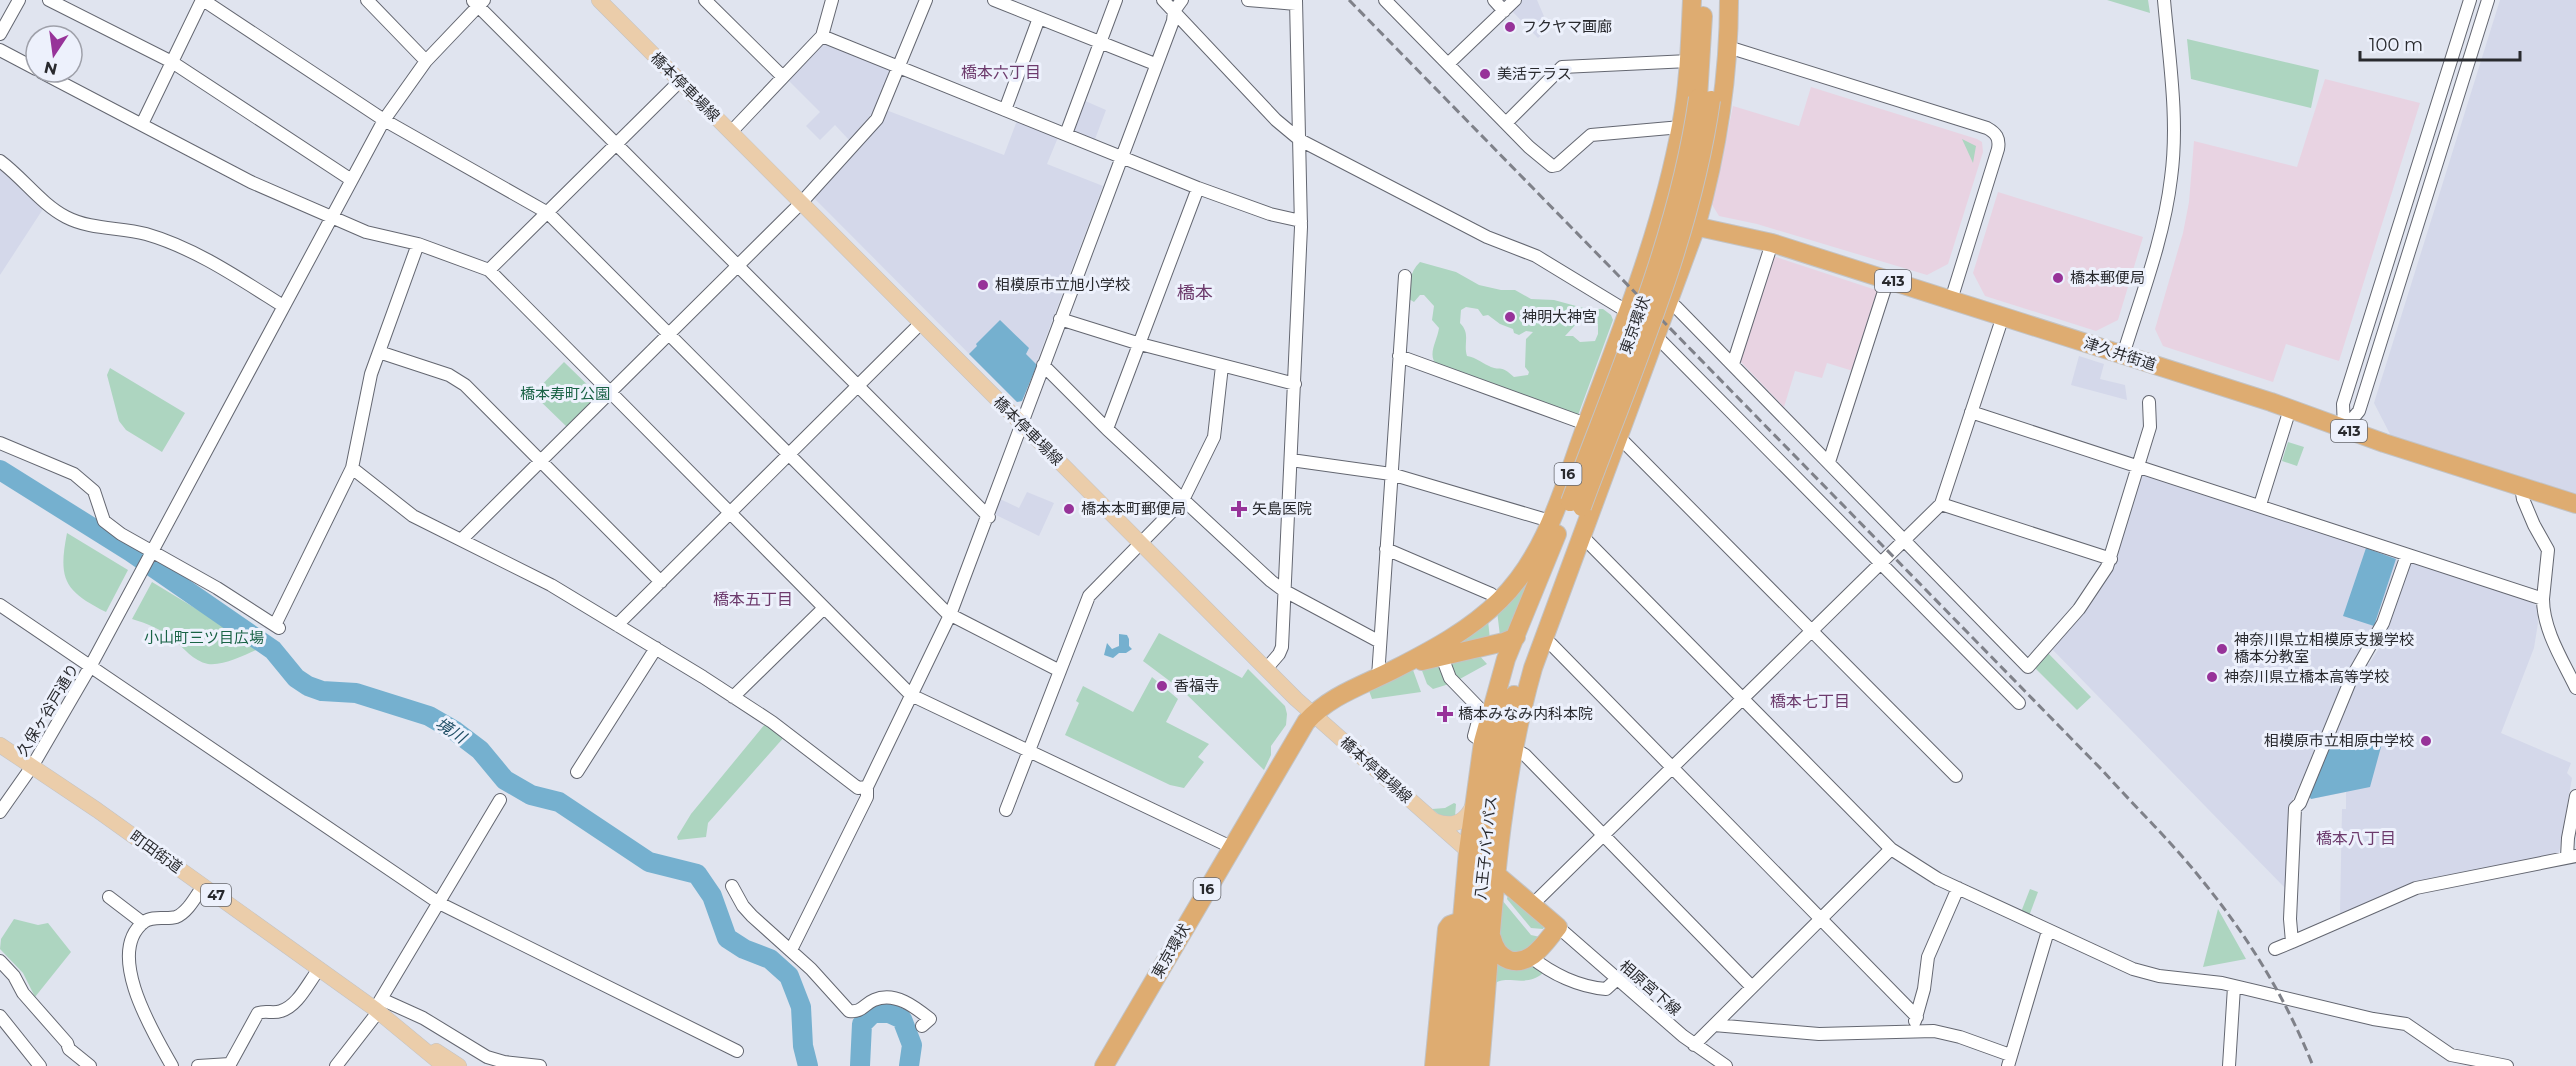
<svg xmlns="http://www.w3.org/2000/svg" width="2576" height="1066" viewBox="0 0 2576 1066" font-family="Montserrat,'Noto Sans JP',sans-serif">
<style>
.commercial{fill:#e8d3e2}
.built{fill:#d4d8ea}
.green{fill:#add5c0;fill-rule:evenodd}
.water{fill:#75b0cf}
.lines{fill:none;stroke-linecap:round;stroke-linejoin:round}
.river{stroke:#75b0cf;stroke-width:20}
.minor-casing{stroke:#646771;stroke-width:14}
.major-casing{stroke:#c3c3c4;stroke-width:16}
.highway-casing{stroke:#c3c3c4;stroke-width:20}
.minor{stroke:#fff;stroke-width:12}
.major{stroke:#ebcdaa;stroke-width:15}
.highway{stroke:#deac71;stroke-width:18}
.rail{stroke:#7f8189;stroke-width:3;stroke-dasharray:9 4.5;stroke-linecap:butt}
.highway-bridge-casing{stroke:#c3c3c4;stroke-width:20;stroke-linecap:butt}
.highway-bridge{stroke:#deac71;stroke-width:18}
.poi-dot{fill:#973399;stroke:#edf1fc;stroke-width:2}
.labels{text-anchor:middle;stroke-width:6;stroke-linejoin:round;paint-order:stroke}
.shield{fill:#edf1fc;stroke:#64666c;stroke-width:1.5}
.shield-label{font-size:14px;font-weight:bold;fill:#292a2e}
.poi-label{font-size:15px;fill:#292a2e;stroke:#edf1fc;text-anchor:start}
.street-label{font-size:15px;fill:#292a2e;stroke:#edf1fc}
.park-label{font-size:15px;fill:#1a6346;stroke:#edf1fc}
.neighbourhood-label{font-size:16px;fill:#6d3b6d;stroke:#edf1fc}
.water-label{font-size:16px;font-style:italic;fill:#1f4e65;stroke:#edf1fc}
.quarter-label{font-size:18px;fill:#6d3b6d;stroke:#edf1fc}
</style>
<rect width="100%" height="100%" fill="#e0e4ef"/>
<path class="commercial" d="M2325,79L2420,103L2339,361L2286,344L2273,382L2163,346L2155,329L2183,233L2189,202L2194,141L2297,167Z
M1811,87L1977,139L1982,142L1983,152L1948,264L1927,275L1757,224L1719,216L1711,203L1721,165L1733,106L1799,126Z
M1998,192L2143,237L2118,320L2096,331L1985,296L1973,273Z
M1773,256L1879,291L1853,371L1827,363L1822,378L1795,371L1784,407L1739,360Z"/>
<path class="built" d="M1522,0H1537L1549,28L1538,38L1511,10Z
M2500,0H2576V494L2391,436L2374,403Z
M824,43L890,70L891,74L873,117L850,141L835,125L820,140L806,126L820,112L788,80Z
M1083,100L1106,110L1094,142L1072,131Z
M886,110L1004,155L1018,118L1059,135L1047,164L1103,186L1022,401L1017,402L813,197Z
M0,170L43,209L0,275Z
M2079,356L2104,364L2100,379L2125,385L2127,400L2071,385Z
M2146,473L2396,558L2398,562L2373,631L2290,805L2288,887L2285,888L2051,648L2097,593L2111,570L2140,477Z
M1027,492L1054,503L1039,536L994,514L1000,499L1019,508Z
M2414,561L2524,598L2537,606L2538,623L2534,648L2501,733L2571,763L2567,773L2572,778L2559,853L2556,856L2417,884L2344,916L2340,913L2342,809H2346V792L2311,799L2308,795L2355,683L2364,665L2369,664L2380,647L2379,642L2386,629L2409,564Z"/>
<path class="green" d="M2107,0H2148L2150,13Z
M2187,39L2319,70L2311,108L2191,79Z
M1962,139L1976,146L1973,163Z
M1420,262L1456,272L1479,285L1501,290H1515L1531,299L1554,300L1587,309H1603L1611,315L1613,320L1577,418L1438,366C1426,356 1437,342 1439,328L1432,320L1434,306L1424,295H1420L1414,302L1409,299C1409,286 1409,272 1420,262ZM1466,307L1478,309L1483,316L1488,315L1500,324L1513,329L1514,333L1519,335L1526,331L1533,332L1526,339L1525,367L1529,372L1528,375L1514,377C1499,363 1500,372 1489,366C1480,362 1477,358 1467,356C1463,343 1471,334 1460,323L1461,310ZM1578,322L1598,324V334L1595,341L1580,342L1573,336H1565Z
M564,362L599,396L568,428L533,394Z
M110,368L185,413L162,452L126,430L119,421L107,375Z
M2288,442L2304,447L2297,466L2282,461Z
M67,533L128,570L106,612C64,591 58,579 67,533Z
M1535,564L1508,631L1500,636L1497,611Z
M152,582L261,648C246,654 225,666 208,664C193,661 184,648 174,640C163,630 146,623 132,619Z
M1488,620L1490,640L1431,654Z
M1159,633L1242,678L1248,669L1285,706L1287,714L1286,725L1271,746V755L1264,770L1183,691L1143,661Z
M2047,652L2091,697L2077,710L2034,667Z
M1478,654L1487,664L1458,680L1449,662Z
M1439,666L1449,684L1433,689L1427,684L1421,668Z
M1413,670L1421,692L1372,699L1368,688Z
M1152,677L1178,699L1166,722L1209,744L1198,757L1204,762L1184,788L1170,785L1065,735L1079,703L1076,701L1083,686L1133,712Z
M765,724L785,736L708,823L706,837L678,840L677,837L691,814Z
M1454,803L1456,804L1455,817H1442L1432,809L1445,808Z
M2030,889L2038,892L2029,916L2021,912Z
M1508,895L1544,927L1543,929L1531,928L1507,899Z
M1502,900L1531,935L1540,937C1529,948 1524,955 1508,952C1496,934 1497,920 1502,900Z
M2218,909L2246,959L2203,967Z
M14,919L38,925L48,923L71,952L35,997L23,973L0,949L1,939Z
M1496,958L1533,964L1543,973C1524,989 1506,973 1493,985Z"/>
<path class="water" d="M1000,320L1029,348L1026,354L1037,365L1022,401L1017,402L969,354L977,346L976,344Z
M2366,548L2396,559L2374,626L2343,616Z
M1119,634L1127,635L1129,639V646L1132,649L1126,653H1119L1113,658L1104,655L1107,643L1112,649L1119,646Z
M2335,734L2381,747L2370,787L2311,799L2308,795Z"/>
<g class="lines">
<path class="river" d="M0,470L131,552L273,650L296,678L308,686L322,691L356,693L429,716L455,731L480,750L505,780L531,795L559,802L649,862L697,874L712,896L727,938L744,949L770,959L789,976L801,1007L803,1046L808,1066
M860,1066L862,1024L873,1013H889L902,1019L912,1045L909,1066"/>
<g class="minor-casing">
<path id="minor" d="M49,0L172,62L350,179
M203,0L384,120L548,213L947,613L1060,671
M367,0L426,61
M705,0L783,77
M994,0L1155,64
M1163,0L1276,120L1300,140L1487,237L1536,256L1628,312
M1248,0L1296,4
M1385,0L1529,147L1552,166L1557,165L1591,135L1681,127
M1494,0L1504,11
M473,1L989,517
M0,34L19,0
M822,36L1198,188L1270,214L1301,221
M1728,47L1987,128C1996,133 2000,138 1998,149L1951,300
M0,50L36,69
M1448,64L1515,0
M41,72L251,182L366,232L418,244L489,270L911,695L1231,847
M1005,110L1039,18
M1506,123L1562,67L1689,61
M142,124L202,0
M731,132L822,36L832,0
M1066,134L1116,0
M0,161C23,178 41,204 66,217C91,230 120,227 146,234C195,248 240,279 283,306
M489,270L680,81
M1669,303L1676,307L2028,667L2079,609L2107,567L2150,427L2149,402
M1060,319L1140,344L1295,384
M1657,337L2019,703
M379,352L449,375L465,385L661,582
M2123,355C2141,297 2164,238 2171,178C2179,120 2169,58 2164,0
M1399,356L1586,424
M1733,364L1772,243
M1043,365L1107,429L1271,581L1283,590L1380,642
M1971,412L2543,599C2543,630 2563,661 2576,688
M1107,429L1198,188
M2344,429L2359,411L2488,0
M2344,429L2343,404L2470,0
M1619,437L1956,776
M0,443L74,474L94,491L104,521L121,534L217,588L279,628
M1291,460L1391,474L1550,521
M1829,462L1888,279
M352,468L413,516L551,585L703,677L772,722L858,788L867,787
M2521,487L2523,499L2534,525L2548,550L2543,599
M1941,504L2111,559
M2260,505L2290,409
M1582,536L1891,849L1938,879L2133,969L2159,976L2222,983L2373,1019L2406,1024L2451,1055L2507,1066
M462,539L801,203L877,119L926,0
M1386,549L1491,594L1500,601
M2407,555L2383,623L2351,679L2300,803L2295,808L2290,919L2292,942L2416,888L2576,856
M0,605L439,903L737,1051
M275,625L352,468L371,374L418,244
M617,625L921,323
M1544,640L1551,644L1917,1017
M1442,657L1450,678L1481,710L1474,736L1483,742
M1266,669L1279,654L1282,647L1301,227L1296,0
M1378,677L1405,276
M733,697L824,608
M1513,748L1525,755L1752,987
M577,772L656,648
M1006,810L1089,596L1183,500L1214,437L1222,366
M0,812L33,765L90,667L384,120L426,61L484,0
M2567,857L2568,838L2576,796
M732,886L743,906L752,916L811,969L849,1011C862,1013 864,1004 874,1000C895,991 915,1007 930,1019L922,1026
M109,897L143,923
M1532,905L1941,504L2003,316
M1558,927L1683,1036L1726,1066
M2275,949L2292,942
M791,950L867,797V787L950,615L1173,21L1174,11L1182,0
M1531,957C1552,974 1579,987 1606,989L1617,979
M0,961L14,976L23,993L67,1043L69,1049L90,1066
M381,999L423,1018L487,1057L504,1062L540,1066
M375,1009L500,800
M0,1016L40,1066
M1915,1021L1924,989L1928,957L1958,888
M1714,1025L1819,1034L1934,1031L1960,1037L2010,1055
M1694,1045L1891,849
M172,1066C154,1034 104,953 144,922C153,915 166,920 176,917C188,912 196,896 203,886
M198,1066L230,1064L258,1013C266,1010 273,1014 281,1011C298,1006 308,983 319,969
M336,1066L378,1012
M2008,1066L2048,931
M2229,1066L2234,987"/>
</g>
<g class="major-casing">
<path id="major" d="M599,0L1296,699L1468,851
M0,745L97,810L375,1009L444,1066
M1435,821C1453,828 1466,822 1473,805
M436,1051L459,1066"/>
</g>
<g class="highway-casing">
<path id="highway" d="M1698,98L1703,16
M1685,224L1772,243L2271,402L2384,443L2576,504
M1422,661L1504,642L1516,637
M1490,869L1558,927C1546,941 1531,967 1509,960C1499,956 1494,947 1492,938
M1104,1066L1306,722C1330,695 1364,685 1395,669C1432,650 1470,630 1500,600C1548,553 1564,484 1587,423C1623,325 1662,229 1681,126C1689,85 1690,42 1692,0
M1434,1066L1447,929L1450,925L1461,921
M1449,1066L1468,851L1483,742L1506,659L1557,534
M1466,1066L1490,810L1500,746L1514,695
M1480,1066C1492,932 1496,798 1533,668L1696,227C1717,153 1729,77 1729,0"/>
</g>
<use href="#minor" class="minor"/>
<use href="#major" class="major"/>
<use href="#highway" class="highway"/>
<path class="rail" d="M1349,0L2103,771C2135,807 2171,841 2201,879C2247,935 2286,998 2313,1066"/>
<g class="highway-bridge-casing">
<path id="highway-bridge" d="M1570,502C1619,370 1678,238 1698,98
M1582,507C1631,374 1691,241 1711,100"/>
</g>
<use href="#highway-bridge" class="highway-bridge"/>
</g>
<g class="poi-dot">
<circle cx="1510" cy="27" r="6"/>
<circle cx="1485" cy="74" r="6"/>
<circle cx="2058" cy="278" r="6"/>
<circle cx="983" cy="285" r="6"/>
<circle cx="1510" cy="317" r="6"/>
<circle cx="1069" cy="509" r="6"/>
<path d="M1236 500h6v6h6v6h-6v6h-6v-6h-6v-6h6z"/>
<circle cx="2222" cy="649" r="6"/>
<circle cx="2212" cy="677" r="6"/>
<circle cx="1162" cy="686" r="6"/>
<path d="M1442 705h6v6h6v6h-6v6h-6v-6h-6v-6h6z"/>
<circle cx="2426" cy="741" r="6"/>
</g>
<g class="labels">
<g class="shield">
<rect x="1875" y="270" width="36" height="22" rx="4.5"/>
<rect x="2331" y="420" width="36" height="22" rx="4.5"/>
<rect x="1554.5" y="463" width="27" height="22" rx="4.5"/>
<rect x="1193.5" y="878" width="27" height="22" rx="4.5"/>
<rect x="201" y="884" width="30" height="22" rx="4.5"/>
</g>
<g class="shield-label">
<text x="1893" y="286">413</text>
<text x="2349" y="436">413</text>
<text x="1568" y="479">16</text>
<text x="1207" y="894">16</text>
<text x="216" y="900">47</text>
</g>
<g class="poi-label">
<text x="1522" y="32">フクヤマ画廊</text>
<text x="1497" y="79">美活テラス</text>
<text x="2070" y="283">橋本郵便局</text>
<text x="995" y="290">相模原市立旭小学校</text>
<text x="1522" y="322">神明大神宮</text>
<text x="1081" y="514">橋本本町郵便局</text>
<text x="1252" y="514">矢島医院</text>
<text x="2234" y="645">神奈川県立相模原支援学校<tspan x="2234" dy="17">橋本分教室</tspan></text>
<text x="2224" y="682">神奈川県立橋本高等学校</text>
<text x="1174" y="691">香福寺</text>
<text x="1458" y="719">橋本みなみ内科本院</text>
<text x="2414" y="746" text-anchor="end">相模原市立相原中学校</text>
</g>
<g class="street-label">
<text transform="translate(685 87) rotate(45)" y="5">橋本停車場線</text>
<text transform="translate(1635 325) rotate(-70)" y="5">東京環状</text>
<text transform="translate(2120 354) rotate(18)" y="5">津久井街道</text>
<text transform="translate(1028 431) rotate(45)" y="5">橋本停車場線</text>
<text transform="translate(48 710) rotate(-59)" y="5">久保ヶ谷戸通り</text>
<text transform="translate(1376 770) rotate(42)" y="5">橋本停車場線</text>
<text transform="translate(1486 848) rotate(-84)" y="5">八王子バイパス</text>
<text transform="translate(156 852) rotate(36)" y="5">町田街道</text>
<text transform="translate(1171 951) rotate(-60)" y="5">東京環状</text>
<text transform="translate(1650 988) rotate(41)" y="5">相原宮下線</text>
</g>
<g class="park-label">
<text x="565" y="399">橋本寿町公園</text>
<text x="204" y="643">小山町三ツ目広場</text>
</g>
<g class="neighbourhood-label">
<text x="1001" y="78">橋本六丁目</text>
<text x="753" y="605">橋本五丁目</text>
<text x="1810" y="707">橋本七丁目</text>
<text x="2356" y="844">橋本八丁目</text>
</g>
<g class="water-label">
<text transform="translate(451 730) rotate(33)" y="6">境川</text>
</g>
<g class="quarter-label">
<text x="1195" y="299">橋本</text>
</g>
</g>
<g transform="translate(54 54) rotate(193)"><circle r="28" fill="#edf1fc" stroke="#9fa1aa" stroke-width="1.5"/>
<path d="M0-4.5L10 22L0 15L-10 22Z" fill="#973399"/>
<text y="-9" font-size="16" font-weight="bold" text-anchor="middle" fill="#292a2e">N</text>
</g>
<path d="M2360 51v9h160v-9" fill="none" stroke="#292a2e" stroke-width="3"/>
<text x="2369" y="51" font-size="18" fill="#292a2e" stroke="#edf1fc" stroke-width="4.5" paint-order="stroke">100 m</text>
</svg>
